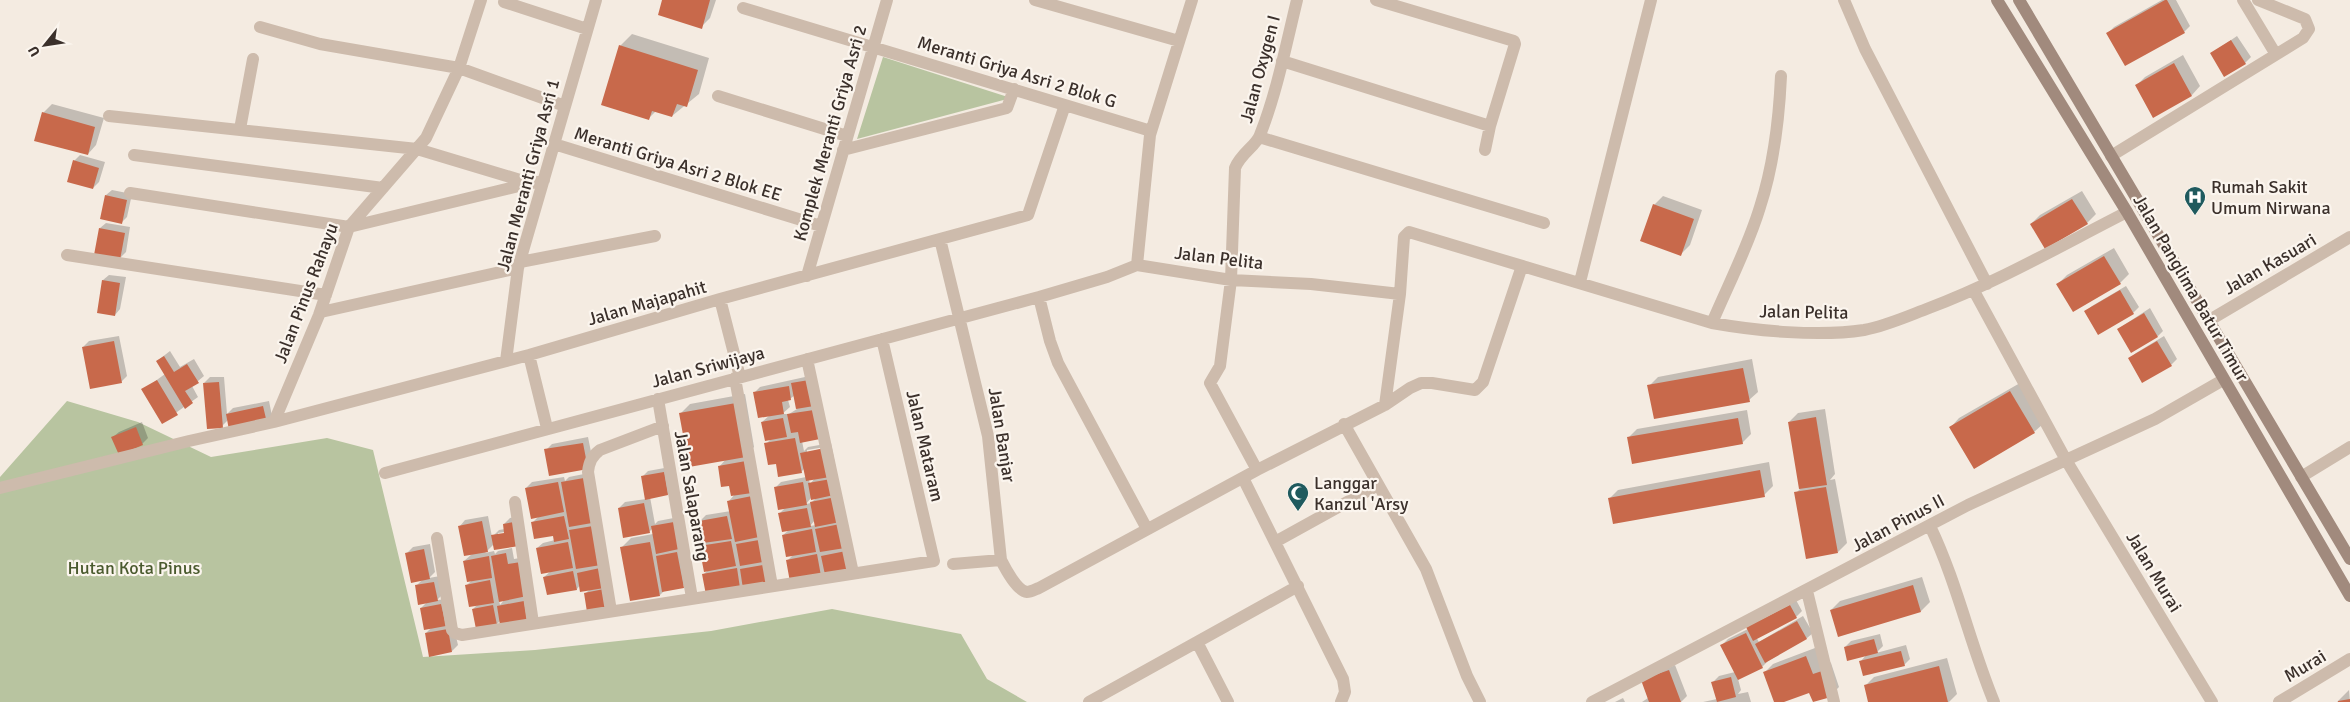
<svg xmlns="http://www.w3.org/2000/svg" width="2350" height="702" viewBox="0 0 2350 702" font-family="Signika,sans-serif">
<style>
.green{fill:#b8c4a0}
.shadow{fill:#0003;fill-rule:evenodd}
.building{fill:#c8694b}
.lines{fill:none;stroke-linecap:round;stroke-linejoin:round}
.street{stroke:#cdbbac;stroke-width:12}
.secondary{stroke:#a18a7d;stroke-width:12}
.labels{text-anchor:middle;stroke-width:4.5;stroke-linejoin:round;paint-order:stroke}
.street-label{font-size:18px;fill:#3b302b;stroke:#fbf5ee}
.poi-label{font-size:18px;fill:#3b302b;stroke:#fbf5ee;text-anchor:start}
.park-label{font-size:18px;fill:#4a5a2e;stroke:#fbf5ee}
</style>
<rect width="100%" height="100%" fill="#f4ebe1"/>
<path class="green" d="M883,57L1011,98L857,139Z
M67,401L138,422L211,457L327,438L373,450L423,657L535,650L711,631L832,609L961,634L987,679L1027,702H0V477Z"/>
<path class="shadow" d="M664,0H716L710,18L701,27Z
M2162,0H2176L2190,26L2184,32L2108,33L2114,27Z
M632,34L709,58L699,94L672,116L656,111L649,118L620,46Z
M2237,36L2251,57L2245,63L2212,53Z
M2183,55L2200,86L2192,95L2136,86L2145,77Z
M52,104L104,118L96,145L88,154L43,113Z
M80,155L105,162L99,182L93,188L74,161Z
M112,190L132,194L127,217L121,223L106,195Z
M2082,191L2096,214L2087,223L2031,224L2040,215Z
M1663,196L1702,210L1690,245L1681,254L1654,205Z
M106,223L130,227L126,252L120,258L100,228Z
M2114,248L2129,274L2120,283L2058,284L2067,275Z
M109,275L126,277L120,309L115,315L103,280Z
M2126,286L2139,307L2133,313L2086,311L2092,306Z
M2150,308L2163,331L2158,336L2118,329Z
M119,336L127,376L121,382L83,347L89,341Z
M2164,336L2177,359L2171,365L2130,358L2136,353Z
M170,351L180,367L194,359L204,376L192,386L198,397L163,422L143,390L165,374L157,361Z
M1752,359L1758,392L1749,400L1649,386L1658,377Z
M814,375L820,404L802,441L804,451L808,447L831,443L851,546L821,575L787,561L793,555L783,535L789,530L780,513L786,507L775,488L781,482L806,477L805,468L801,472L777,463L766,444L771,439L762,422L770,415L754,393L760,387ZM794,396L797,409L789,414H782L790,407L788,400ZM831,446L807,453V450ZM815,478L810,484L809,480ZM817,497L811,503L806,504L811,498ZM815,520L816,525L810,526Z
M210,377H224L227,414L233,408L269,401L272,416L266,422L228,420L222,426L204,383Z
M2020,383L2043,424L2034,432L1951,427L1959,418Z
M745,394L754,447L744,457L769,559L740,587L703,575L708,570L700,547L704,543L700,521L706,515L731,511L729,501L735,494L719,467L726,459L681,413L690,404Z
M1825,409L1835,474L1830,480L1835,479L1847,543L1838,552L1796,493L1800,489L1789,422L1798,413Z
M1747,410L1751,434L1742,443L1628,438L1637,429Z
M142,422L148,438L142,444L113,437L119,432Z
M588,437L593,462L546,450L552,444Z
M1769,462L1773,486L1764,495L1610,498L1618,490Z
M670,467L674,488L668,494L650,497L655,524L658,521L679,517L689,580L683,586L665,590L660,595L622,547L631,538L653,534L652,529L649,532L619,508L625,502L646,499L642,477L648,471Z
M589,473L613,601L585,594L590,589L580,585L577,589L544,577L551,571L537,548L543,543L555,540L554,534L533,522L539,516L526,488L532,482L564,477L565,481L569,477Z
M488,516L492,537L499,530L505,529L504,524L510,518L520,516L524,539L518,544L495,548L494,544L485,553L494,551L495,554L498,551L512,548L514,559L526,557L532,589L526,596L529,595L532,613L526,619L501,623V620L497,624L477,627L473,609L478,604L470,606L467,585L472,580L468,581L464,561L472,554L465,555L460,526L465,520ZM510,531L511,533L498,535V533ZM505,599L500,605L499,600Z
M430,544L435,572L429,578L440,576L443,594L437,600L447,599L458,645L452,651L426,633L432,627L421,608L427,602L416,586L422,580L407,553L413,547Z
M1922,577L1930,602L1921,611L1831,610L1840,601Z
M1796,600L1802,611L1796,617L1756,637L1759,642L1803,616L1813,633L1807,638L1768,661L1762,667L1738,679L1741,690L1738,694L1748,692L1751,702H1703L1717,699L1713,682L1719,676L1735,672L1722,645L1728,639L1748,629Z
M1880,634L1883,646L1876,653L1906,645L1910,659L1904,665L1861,661L1867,654L1845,647L1851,641Z
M1815,648L1831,663L1839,687L1830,696L1810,691L1775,702L1764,673L1773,664Z
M1947,658L1957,694L1949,702H1870L1865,686L1874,677Z
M1675,665L1687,696L1681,702H1642L1648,698L1642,680Z
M2349,690L2350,702H2337Z
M1623,698L1625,702H1615Z"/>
<path class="building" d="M662,0H710L702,29L658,15Z
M2165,0H2167L2185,33L2125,66L2106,33Z
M2231,40L2246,64L2224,77L2210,53Z
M619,45L698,70L687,107L677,104L672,117L652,111L649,120L601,105Z
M2174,63L2192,96L2153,118L2135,85Z
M42,112L95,127L88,155L34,141Z
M73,160L99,168L93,189L67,182Z
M105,195L127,200L122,224L100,219Z
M2072,199L2088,224L2045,249L2030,224Z
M1653,204L1694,219L1681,256L1640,241Z
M99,228L125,233L120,260L94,255Z
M2104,256L2121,284L2073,312L2056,284Z
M102,280L120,283L115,316L97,313Z
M2120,290L2134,314L2098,335L2084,311Z
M2144,313L2158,337L2131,353L2117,329Z
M114,341L122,383L90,389L82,347Z
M2157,341L2172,366L2142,383L2128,358Z
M164,356L174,372L187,364L199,383L185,391L193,403L185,409L156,361Z
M1743,368L1750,402L1654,419L1647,385Z
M157,380L178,415L162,424L141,389Z
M809,380L814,406L796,409L791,383Z
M219,382L223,428L207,429L203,383Z
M789,386L791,400L782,402L784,414L758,418L753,392Z
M2010,391L2035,433L1974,469L1949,427Z
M736,403L746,457L689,467L679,413Z
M263,406L267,423L229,430L226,414Z
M814,410L820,439L800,443L798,432L791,433L787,414Z
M1816,417L1827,485L1799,489L1788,422Z
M783,418L787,437L765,441L761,422Z
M1738,418L1743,444L1632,464L1627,437Z
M136,427L143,445L119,455L111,437Z
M795,438L802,473L778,477L776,464L768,465L764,443Z
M583,443L588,469L549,476L544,449Z
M825,448L830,477L806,481L800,453Z
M746,461L752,493L731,496L729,486L721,487L718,466Z
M1760,470L1765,497L1613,524L1608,498Z
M664,472L668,495L645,500L641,476Z
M584,478L592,523L569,527L561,482Z
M831,479L834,495L811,500L808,483Z
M558,482L564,512L531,519L525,488Z
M803,482L807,505L778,510L774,487Z
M1826,487L1838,553L1806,559L1794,492Z
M752,496L759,537L735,542L727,501Z
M836,497L840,522L815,527L810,502Z
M644,503L650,533L623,538L618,508Z
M807,508L811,527L782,532L778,513Z
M564,516L569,539L554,542L553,536L534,539L531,522Z
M727,516L732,539L703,543L699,521Z
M482,521L488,552L464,556L458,526Z
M514,522L519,546L494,550L491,535L504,533L503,524Z
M674,522L679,549L656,554L651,526Z
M840,524L845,548L820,552L815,529Z
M593,526L601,565L576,569L569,530Z
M812,529L816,552L786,557L782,535Z
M759,540L763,562L740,566L736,544Z
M731,541L736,566L704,572L699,546Z
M568,542L573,568L541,574L536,548Z
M650,542L660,596L630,601L620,547Z
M424,549L430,579L411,583L405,553Z
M846,551L849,571L825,575L821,556Z
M677,552L684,588L662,592L656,556Z
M506,553L508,564L521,562L527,596L499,602L491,556Z
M817,554L821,576L790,582L786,560Z
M489,556L492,578L467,582L463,561Z
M763,565L767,584L743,589L740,569Z
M600,568L604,588L580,592L577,573Z
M737,568L740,588L706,595L702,574Z
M573,571L577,590L547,595L543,577Z
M490,580L494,603L469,607L465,585Z
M434,582L438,601L418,605L415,585Z
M1913,585L1921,612L1838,637L1830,610Z
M604,589L608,608L587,612L584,593Z
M524,601L527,620L500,625L497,606Z
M441,604L446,626L424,630L420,608Z
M493,605L497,625L476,629L472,609Z
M1790,605L1797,618L1753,641L1746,627Z
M1797,621L1807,639L1765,663L1755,644Z
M448,629L452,652L429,657L425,633Z
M1746,633L1763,668L1738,680L1720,645Z
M1874,639L1878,653L1847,661L1844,647Z
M1901,651L1905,666L1863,676L1859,661Z
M1806,656L1813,674L1822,671L1831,697L1813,702L1809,693L1784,702H1774L1763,672Z
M1939,666L1948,702H1868L1864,685Z
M1669,670L1681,702H1649L1641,680Z
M1731,677L1736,697L1717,702L1711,682Z
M2350,699V702H2338V701Z"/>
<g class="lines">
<path class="street" d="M1035,0L1179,41
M1844,0L1865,49L1987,284
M2243,0L2275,53
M504,2L587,29
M743,8L1151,131
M260,27L320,44L459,68L565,106
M1282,61L1490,126L1515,44L1514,41L1376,0
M718,96L847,136
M109,116L417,149L530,183
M240,129L253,59
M1259,137L1544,223
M554,144L821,226
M843,150L1007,108L1014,89
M1485,150L1490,126
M134,155L383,188
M2111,156L2303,38L2309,29L2305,19L2258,0
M130,193L349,227L544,180
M940,239L988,436L1001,560C1005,568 1017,591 1027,592C1031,592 1036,589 1039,588L1257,470L1385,405L1410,388L1421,383H1432L1475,390L1483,382L1522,266
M67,255L326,295
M520,262L655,236
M1137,265L1150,135L1192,0
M807,276L887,0
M1580,282L1651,0
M1974,291L2066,460L2212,702
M1039,297L1050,341L1058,363L1147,529
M720,299L740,377
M319,315L321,312L518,268
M2208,321L2350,237
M1712,323C1728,285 1748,247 1760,207C1774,164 1779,121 1781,76
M529,355L547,428
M807,359L853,573
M506,361L518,268L596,0
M735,378L772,586
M658,399L692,598
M1385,405L1400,294L1404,237L1409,232L1712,323C1757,331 1819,337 1864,330C1886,326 1908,316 1929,308C1998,282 2062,245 2127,212
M274,422L319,315L349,227L426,138L459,68L481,0
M1344,424L1426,569L1467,676L1480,702
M1257,470L1210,383L1220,366L1231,280L1235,168C1241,153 1256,146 1260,135C1277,92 1286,45 1297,0
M385,473L1039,297L1107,277L1137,265L1231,280L1311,284L1400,294
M2301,477L2350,447
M1243,478L1343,679L1345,692L1341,702
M0,488L189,441L274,422L529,355L720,299L1028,215L1065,105
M515,502L533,623
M1930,526C1957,582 1970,644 1994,702
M437,538L452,630L455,633L462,635L934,561L882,339
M1275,542L1378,485
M953,564L1001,560
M1807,591L1834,702
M611,611L588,472C589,462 592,456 600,450L663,426
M1197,642L1228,702
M1089,702L1298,586
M1592,702L1968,505L2155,419L2223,380
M2279,702L2350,659"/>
<path class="secondary" d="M1997,0L2127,212L2350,596
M2019,0L2350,559"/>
</g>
<defs>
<g id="hospital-pin" transform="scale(1.125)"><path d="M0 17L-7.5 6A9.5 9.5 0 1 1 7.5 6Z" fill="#1f5a5e" stroke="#fbf5ee"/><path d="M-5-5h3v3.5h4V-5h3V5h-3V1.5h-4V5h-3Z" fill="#fff"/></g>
<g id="mosque-pin" transform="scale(1.125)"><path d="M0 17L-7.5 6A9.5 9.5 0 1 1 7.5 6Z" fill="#1f5a5e" stroke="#fbf5ee"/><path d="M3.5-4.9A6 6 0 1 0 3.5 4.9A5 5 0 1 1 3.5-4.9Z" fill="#fff"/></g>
</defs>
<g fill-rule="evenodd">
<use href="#hospital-pin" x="2195" y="197"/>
<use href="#mosque-pin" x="1298" y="493"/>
</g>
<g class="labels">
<g class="street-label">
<text transform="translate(1260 69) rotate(-75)" y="6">Jalan Oxygen I</text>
<text transform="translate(1017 72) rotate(17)" y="6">Meranti Griya Asri 2 Blok G</text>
<text transform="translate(830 133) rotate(-74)" y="6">Komplek Meranti Griya Asri 2</text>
<text transform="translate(678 164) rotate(17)" y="6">Meranti Griya Asri 2 Blok EE</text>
<text transform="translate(528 175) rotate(-75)" y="6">Jalan Meranti Griya Asri 1</text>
<text transform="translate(1219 258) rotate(7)" y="6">Jalan Pelita</text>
<text transform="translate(2270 264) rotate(-30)" y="6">Jalan Kasuari</text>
<text transform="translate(2191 288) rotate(60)" y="6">Jalan Panglima Batur Timur</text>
<text transform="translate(306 293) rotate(-69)" y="6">Jalan Pinus Rahayu</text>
<text transform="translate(647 303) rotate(-16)" y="6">Jalan Majapahit</text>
<text transform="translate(1804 312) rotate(1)" y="6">Jalan Pelita</text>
<text transform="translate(708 367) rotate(-15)" y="6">Jalan Sriwijaya</text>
<text transform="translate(1002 435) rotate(81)" y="6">Jalan Banjar</text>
<text transform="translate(925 446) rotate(77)" y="6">Jalan Mataram</text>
<text transform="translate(692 496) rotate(80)" y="6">Jalan Salaparang</text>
<text transform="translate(1898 523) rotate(-28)" y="6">Jalan Pinus II</text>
<text transform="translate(2154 572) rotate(59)" y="6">Jalan Murai</text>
<text transform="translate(2305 666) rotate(-31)" y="6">Murai</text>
</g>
<g class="poi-label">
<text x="2211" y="193">Rumah Sakit<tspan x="2211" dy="21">Umum Nirwana</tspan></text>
<text x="1314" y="489">Langgar<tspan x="1314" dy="21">Kanzul 'Arsy</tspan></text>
</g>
<g class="park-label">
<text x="134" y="574">Hutan Kota Pinus</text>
</g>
</g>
<g transform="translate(45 45) rotate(240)" stroke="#fbf5ee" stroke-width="4" paint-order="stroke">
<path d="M0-4L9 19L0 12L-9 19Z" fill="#3b302b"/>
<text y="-8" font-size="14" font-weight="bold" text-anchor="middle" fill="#3b302b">U</text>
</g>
</svg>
